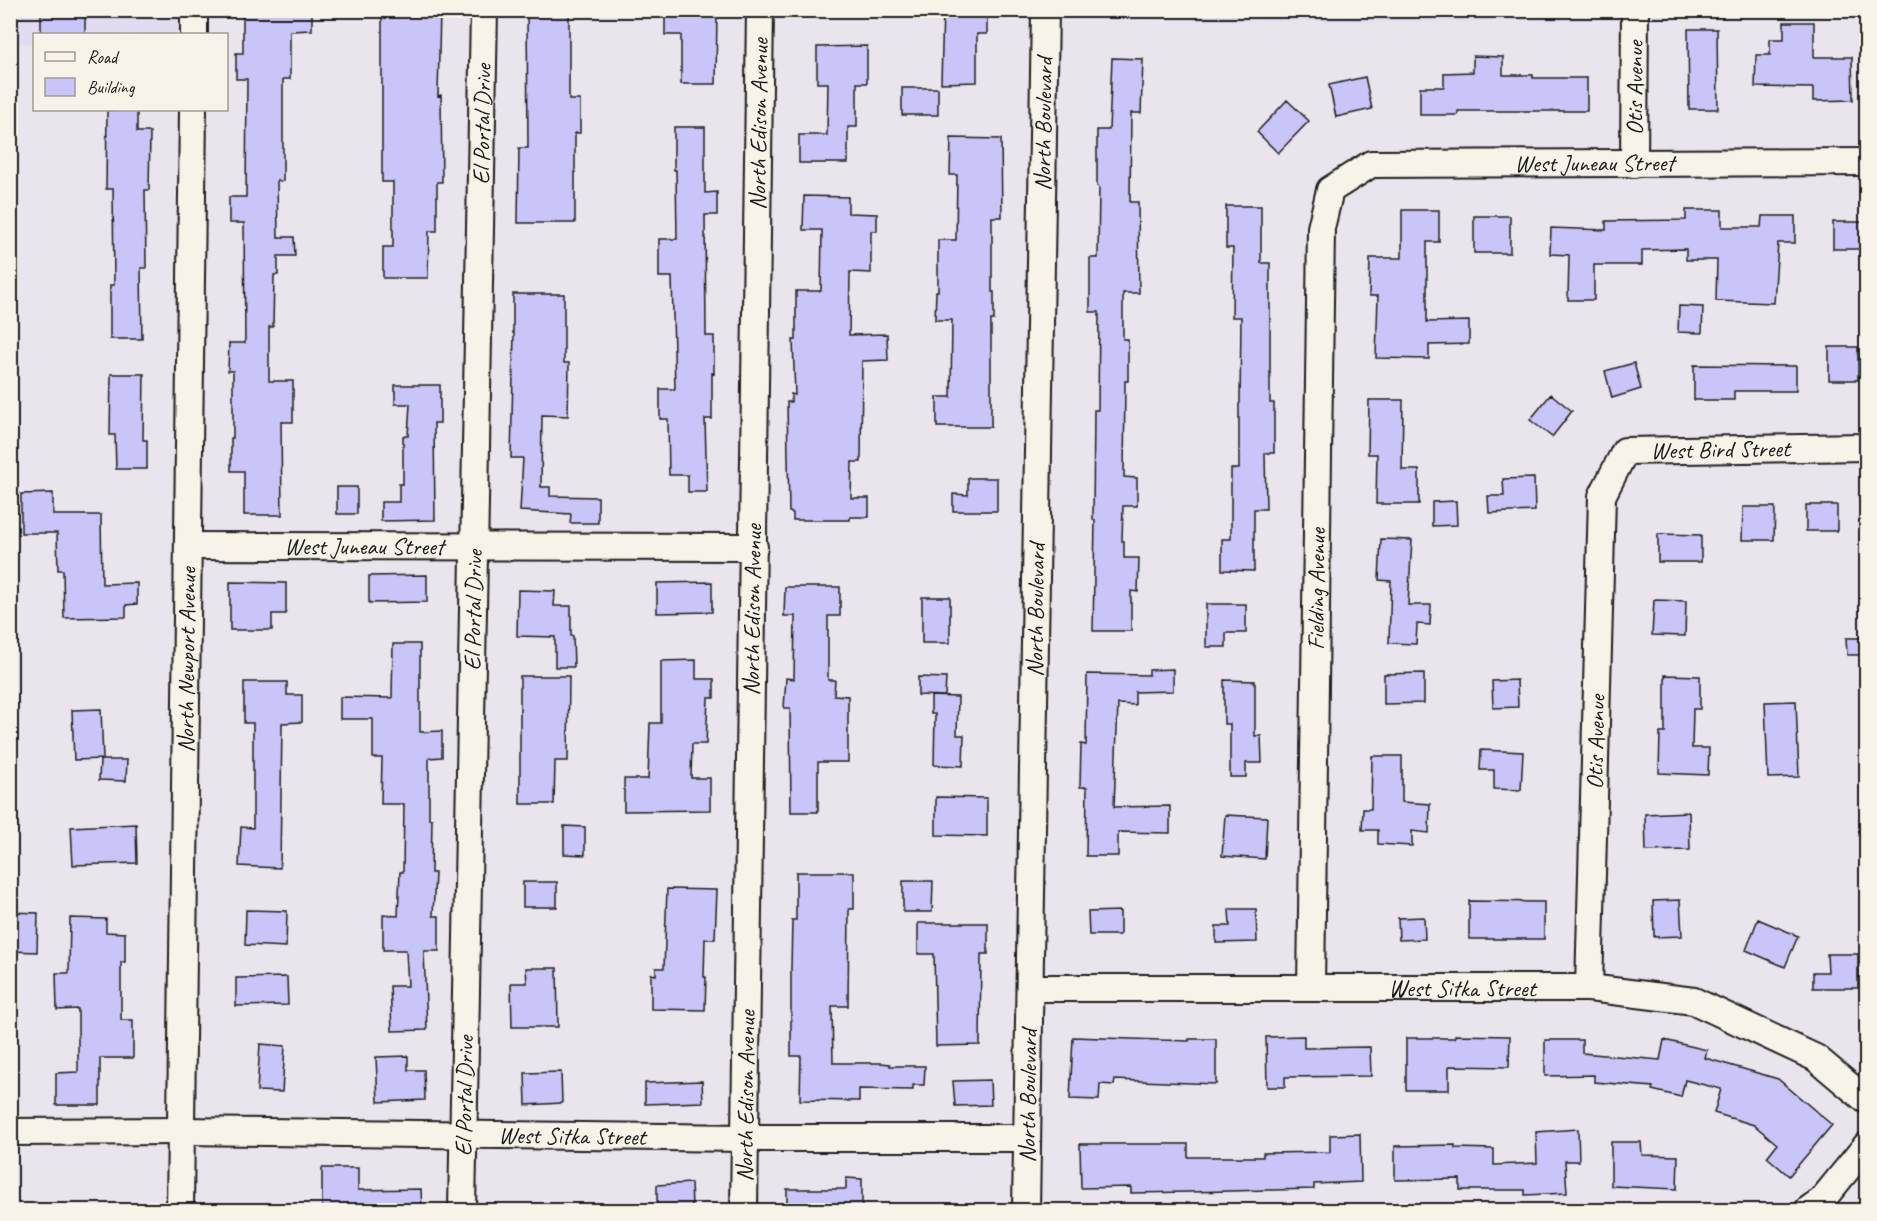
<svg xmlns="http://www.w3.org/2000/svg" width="1877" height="1221" viewBox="0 0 1877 1221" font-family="Caveat,sans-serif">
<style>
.built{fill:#e0dbf0}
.building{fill:#cac5f8;stroke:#1c1c1c;stroke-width:1.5}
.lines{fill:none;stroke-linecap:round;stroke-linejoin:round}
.minor-casing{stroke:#1c1c1c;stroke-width:30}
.minor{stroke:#f7f3e8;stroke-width:26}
.labels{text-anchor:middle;stroke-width:4.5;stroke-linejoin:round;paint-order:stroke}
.street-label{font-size:24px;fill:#1c1c1c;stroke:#f7f3e8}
</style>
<rect width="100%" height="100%" fill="#eae5ed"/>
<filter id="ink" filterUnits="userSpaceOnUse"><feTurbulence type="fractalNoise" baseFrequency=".0167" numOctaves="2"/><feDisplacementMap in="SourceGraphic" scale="12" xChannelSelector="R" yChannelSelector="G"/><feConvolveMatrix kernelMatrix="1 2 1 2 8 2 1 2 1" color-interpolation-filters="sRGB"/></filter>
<g filter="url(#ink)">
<path class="built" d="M495,10L749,11V16H495Z
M771,10L1034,11V19L771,16Z
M1056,10L1624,11V20L1411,22L1056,19Z
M1646,10L1866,11V17L1646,20Z
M11,11H183V34H34V43H11Z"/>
<path class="building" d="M41,10H85V34H41Z
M243,10H312V30L290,31V79H283V181H277L278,237H294L295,256H278V275H274L273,327H269V381H293V422H281L282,515H244V471H231V438H233V371H228L229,343H245L244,223H229V197H246L247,79H236V53H243Z
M382,10H440L438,96L441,95L442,182H437V231H429L428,278H383V247H393V182H382Z
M527,10H569V100H580V133H575V223H518L519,148H528Z
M665,10H717L716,84H681V35H665Z
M943,10H987V34H977V82L941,83Z
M1784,22H1814V57H1852L1853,100L1813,101V88L1755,87L1756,55H1770V39H1784Z
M1688,29H1717L1718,109H1689Z
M867,46V83H857V127H848V163H799V135H827L828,83H817V47Z
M1473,56L1503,57V75H1533V78H1587V111H1458V115H1420V87H1444V73L1473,72Z
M1112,58L1143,59L1141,113H1131L1130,202H1138L1139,293H1123V339H1128V381H1125L1124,477L1137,478V506H1123L1122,541H1124V558H1139L1138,592L1131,591V631H1093L1095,520H1093L1094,410H1098L1099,312H1090V258H1098L1099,187L1097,186V130H1109Z
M1365,77L1372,109L1336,117L1329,85Z
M902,88H938V115H902Z
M1287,100L1309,121L1278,153L1257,132Z
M107,110H137V132H150L149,190H145L146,268H141L142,339H110V285H114L113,189H106Z
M674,127H705V193L717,192V215H705L706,336H714V374L712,373V419H705L707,492H688V475H669L668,419H660V389H675L672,277H659V239H677L676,170H674Z
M951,138L1001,139L1002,217H992V292H994V320H991V427H937V397H951L952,320H935L936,291H938V240H956L957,175H950Z
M804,196L848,197V213L877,214V231H871V273L850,272L849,335L887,334L888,360L862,361L861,462H852L851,498H869V517H850V520H793V513L789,512L787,402H791V394L795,395L793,340H796V291H821L822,230H803Z
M1226,206H1261V263H1270V403H1274V453H1265L1266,509H1254V571L1222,570V539H1231V469H1239V404L1240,403L1241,317H1232L1233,248H1226Z
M1402,210H1439V242H1427V322L1469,321V344L1429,345V359L1376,358L1378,296H1369L1370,258H1402Z
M1686,210H1722V227H1761L1762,216H1795V243H1778L1774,303L1716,301L1717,260H1686V249L1642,250V265H1594V300H1568L1569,255L1550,254L1551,228L1606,230V221L1686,220Z
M1474,216H1510V253H1474Z
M1833,222H1866V249H1833Z
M513,294H564V363H569L568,416L542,415L541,487H550V496L598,497V523H570L571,514L520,511L523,458H511L514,333H513Z
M1679,306L1703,307L1702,333L1678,332Z
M1829,347H1858V380H1829Z
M1634,363L1641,389L1612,398L1605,371Z
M1694,365L1796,366V391H1734V400H1694Z
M111,374H144L143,440H147V469H116L115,435H110Z
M395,385H440V423H434L435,520L381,521V502H399V484H403V436H408L410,404H395Z
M1551,394L1572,411L1552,437L1530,420Z
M1369,400H1403L1402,470H1419V504H1376L1377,454H1368Z
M968,478H997V511H953V494L968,495Z
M1534,478L1535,511L1489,513L1488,496H1504L1503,479Z
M337,487H357V514H337Z
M53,493V515H101L102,584L137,583V604L126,605V617L64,618L63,570H58L57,533H21V494Z
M1456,501L1457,525L1432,526V502Z
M1806,505H1837V531H1806Z
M1743,507H1775L1774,540H1742Z
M1658,534L1701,535V562H1658Z
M1381,539L1412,540L1408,605H1431L1430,625L1417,624L1416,644L1389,643L1391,581L1379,580Z
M427,575V602L369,603V576Z
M230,582L286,583V614H272V630H230Z
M712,582V612L657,613V583Z
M785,587H840V616H828V680H835L834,695L848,696V762H818V812H791L790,708H784L786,678L794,679L795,616H784Z
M518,590L555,591L554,606H571V636H573L574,667H555V637L517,636Z
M922,597H950V643H922Z
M1654,600L1686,601L1685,636L1652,635Z
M1206,604H1246V633H1226V647H1206Z
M1846,638H1866V655H1847Z
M393,644H420V732L442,731V757L429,758V819H432L431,873H435L433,916H439V951H424L427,1030L392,1031L390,986H408L406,950H383V915L398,916L400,872H403L404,804H381L382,758H373V719H340V697L392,698Z
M696,660V679H714V698H708L706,744H692L691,778H710V810L624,811V779H648L650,723H661V661Z
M1173,669V691L1135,692V705L1118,704L1114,807L1170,806V833L1118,832V856H1086L1087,787H1080L1081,744L1086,745L1087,674L1149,675V670Z
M1424,673V703L1384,704V674Z
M1665,675L1700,676V709H1693L1692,748H1709L1708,775L1659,773L1660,733H1665Z
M520,676H569L568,761H555L554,804H520Z
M918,677L946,678L945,696L918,695Z
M1224,680L1255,681V736H1261L1262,763H1246V777H1230V724H1224Z
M1517,680L1518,707L1493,708L1492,681Z
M244,682H287V695H302V722L282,723L280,868L239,866L241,827L253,828V723H244Z
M931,696L958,697L957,735H964L963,766L934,765L935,714H931Z
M1796,701L1799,777L1768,778L1765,702Z
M101,709L103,759L74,760L72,710Z
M1481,750L1523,752L1521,790L1494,789V770H1480Z
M1372,756H1402V802L1430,804L1429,833L1412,831V846L1378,844V830H1362L1363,809H1371Z
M100,760H127L126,781L99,780Z
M936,797L987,798V836L936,835Z
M1689,812L1690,850L1646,851L1645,814Z
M1225,815L1267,817L1265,859L1222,856Z
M136,824L137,863L73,865L71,827Z
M564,826L585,827V855L564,854Z
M796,872H854V909H849L848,1006H832L833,1063H881L890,1064V1066H925L924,1085H913V1090L859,1089V1101L800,1100L801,1056H791V969L792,920H796Z
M903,881H933L932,912H903Z
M523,882H557V907H523Z
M667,889L717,890L715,939H705L704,977H706L705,1010L651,1009V974L656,975V968H664Z
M1680,900L1682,936L1654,937L1653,901Z
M1469,901L1544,902V939H1469Z
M1229,909H1256L1257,942L1216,943V926H1230Z
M246,910L287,911L286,947L245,945Z
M1120,911V935H1089L1088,912Z
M10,912L38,913L37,952L10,951Z
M1424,917L1425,939L1399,940L1398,918Z
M70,918L106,919V932L125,933V962H121V1020H133V1058H100V1105H56V1073L78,1072V1009L57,1010L56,973H69Z
M1758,919L1798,936L1785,967L1746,950Z
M918,923H988V954H981L980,1045L936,1046L934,954H918Z
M1827,954H1858V988H1813V972H1828Z
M526,968H557L558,1027H512L511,983H527Z
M287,977L288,1005L236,1006V978Z
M1455,1035L1510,1036L1509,1067L1449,1066V1090H1406V1038H1455Z
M1304,1036V1048L1370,1047L1371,1076L1285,1077V1087H1267L1266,1037Z
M1073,1037L1189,1041V1039H1216V1084L1115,1080L1114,1085L1100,1084L1099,1100L1070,1099Z
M1545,1040H1582V1053L1660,1060L1664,1040L1707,1050L1705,1058L1778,1079L1832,1125L1789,1176L1767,1157L1777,1144L1754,1125L1714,1113L1721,1089L1685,1080L1681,1097L1652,1090L1653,1087L1594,1082V1075L1545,1076Z
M260,1044L285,1046L282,1092L257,1091Z
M408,1056V1070H424L425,1100L378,1102L376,1057Z
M561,1072L562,1103L526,1105L525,1073Z
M990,1080L991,1105L955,1106L953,1081Z
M702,1081L703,1102L645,1104V1083Z
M1578,1129L1579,1161H1565L1567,1193L1525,1195V1190H1460V1179L1395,1180V1146L1455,1145V1148L1494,1149V1165L1537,1163L1536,1132Z
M1360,1134L1361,1182L1314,1184V1189L1189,1192L1131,1193V1187L1081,1188L1080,1144H1188V1157H1263V1153L1330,1152V1135Z
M1611,1142H1641L1642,1155L1678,1156L1677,1189L1611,1186Z
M322,1168H358V1190L421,1189L422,1210H403V1207L322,1210Z
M846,1178L862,1179V1210H787V1189H846Z
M691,1183L692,1207L657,1209V1185Z"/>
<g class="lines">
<g class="minor-casing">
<g id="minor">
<path d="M194,34V10"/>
<path id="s1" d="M1634,164L1635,10"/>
<path id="s2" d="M188,546L754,547"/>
<path id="s3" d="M1030,988H1589L1694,1001L1816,1058L1866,1100"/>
<path id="s4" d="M1311,988L1321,228L1330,190L1371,164L1866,162"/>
<path id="s5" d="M1589,988L1602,496L1625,451L1866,447"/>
<path id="s6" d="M10,1132L181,1131L745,1138H1027"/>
<path id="s7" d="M180,1210L193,110"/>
<path id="s8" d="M462,1210L484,10"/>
<path id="s9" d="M744,1210L760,10"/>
<path id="s10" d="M1026,1210L1045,10"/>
<path d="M1808,1210L1822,1200L1866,1146"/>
</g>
</g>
<use href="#minor" class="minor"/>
</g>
</g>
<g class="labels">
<g class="street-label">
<text dy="8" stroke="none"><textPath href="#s1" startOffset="76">Otis Avenue</textPath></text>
<text dy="8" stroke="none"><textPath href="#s8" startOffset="1086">El Portal Drive</textPath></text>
<text dy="8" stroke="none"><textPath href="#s9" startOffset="1086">North Edison Avenue</textPath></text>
<text dy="8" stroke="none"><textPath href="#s10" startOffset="1086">North Boulevard</textPath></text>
<text dy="8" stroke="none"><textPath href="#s4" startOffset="1071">West Juneau Street</textPath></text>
<text dy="8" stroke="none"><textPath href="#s5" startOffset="638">West Bird Street</textPath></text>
<text dy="8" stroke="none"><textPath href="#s2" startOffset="176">West Juneau Street</textPath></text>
<text dy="8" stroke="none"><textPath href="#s4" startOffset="399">Fielding Avenue</textPath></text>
<text dy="8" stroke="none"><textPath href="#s10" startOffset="600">North Boulevard</textPath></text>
<text dy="8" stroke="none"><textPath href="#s8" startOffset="600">El Portal Drive</textPath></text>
<text dy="8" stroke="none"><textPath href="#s9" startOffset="600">North Edison Avenue</textPath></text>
<text dy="8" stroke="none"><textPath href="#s7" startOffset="550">North Newport Avenue</textPath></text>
<text dy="8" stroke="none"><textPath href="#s5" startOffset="246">Otis Avenue</textPath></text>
<text dy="8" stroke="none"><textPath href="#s3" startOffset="432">West Sitka Street</textPath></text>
<text dy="8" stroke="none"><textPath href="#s8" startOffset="114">El Portal Drive</textPath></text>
<text dy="8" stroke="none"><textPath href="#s9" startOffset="114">North Edison Avenue</textPath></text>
<text dy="8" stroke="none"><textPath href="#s10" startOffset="114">North Boulevard</textPath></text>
<text dy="8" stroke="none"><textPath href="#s6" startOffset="562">West Sitka Street</textPath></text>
</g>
</g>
<rect width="1877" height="1221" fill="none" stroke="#f7f3e8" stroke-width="36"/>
<rect x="18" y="18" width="1841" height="1185" fill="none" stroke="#1c1c1c" stroke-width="2" filter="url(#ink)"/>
<rect x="33" y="33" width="195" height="78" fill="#f7f3e8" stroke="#9f9d96" stroke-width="1.5"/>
<rect x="45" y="52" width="30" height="9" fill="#f7f3e8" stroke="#9f9d96" stroke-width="1.5"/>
<text x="87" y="63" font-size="18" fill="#1c1c1c">Road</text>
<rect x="45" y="78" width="30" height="18" fill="#cac5f8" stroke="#9f9d96" stroke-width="1.5"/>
<text x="87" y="93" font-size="18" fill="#1c1c1c">Building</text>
</svg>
